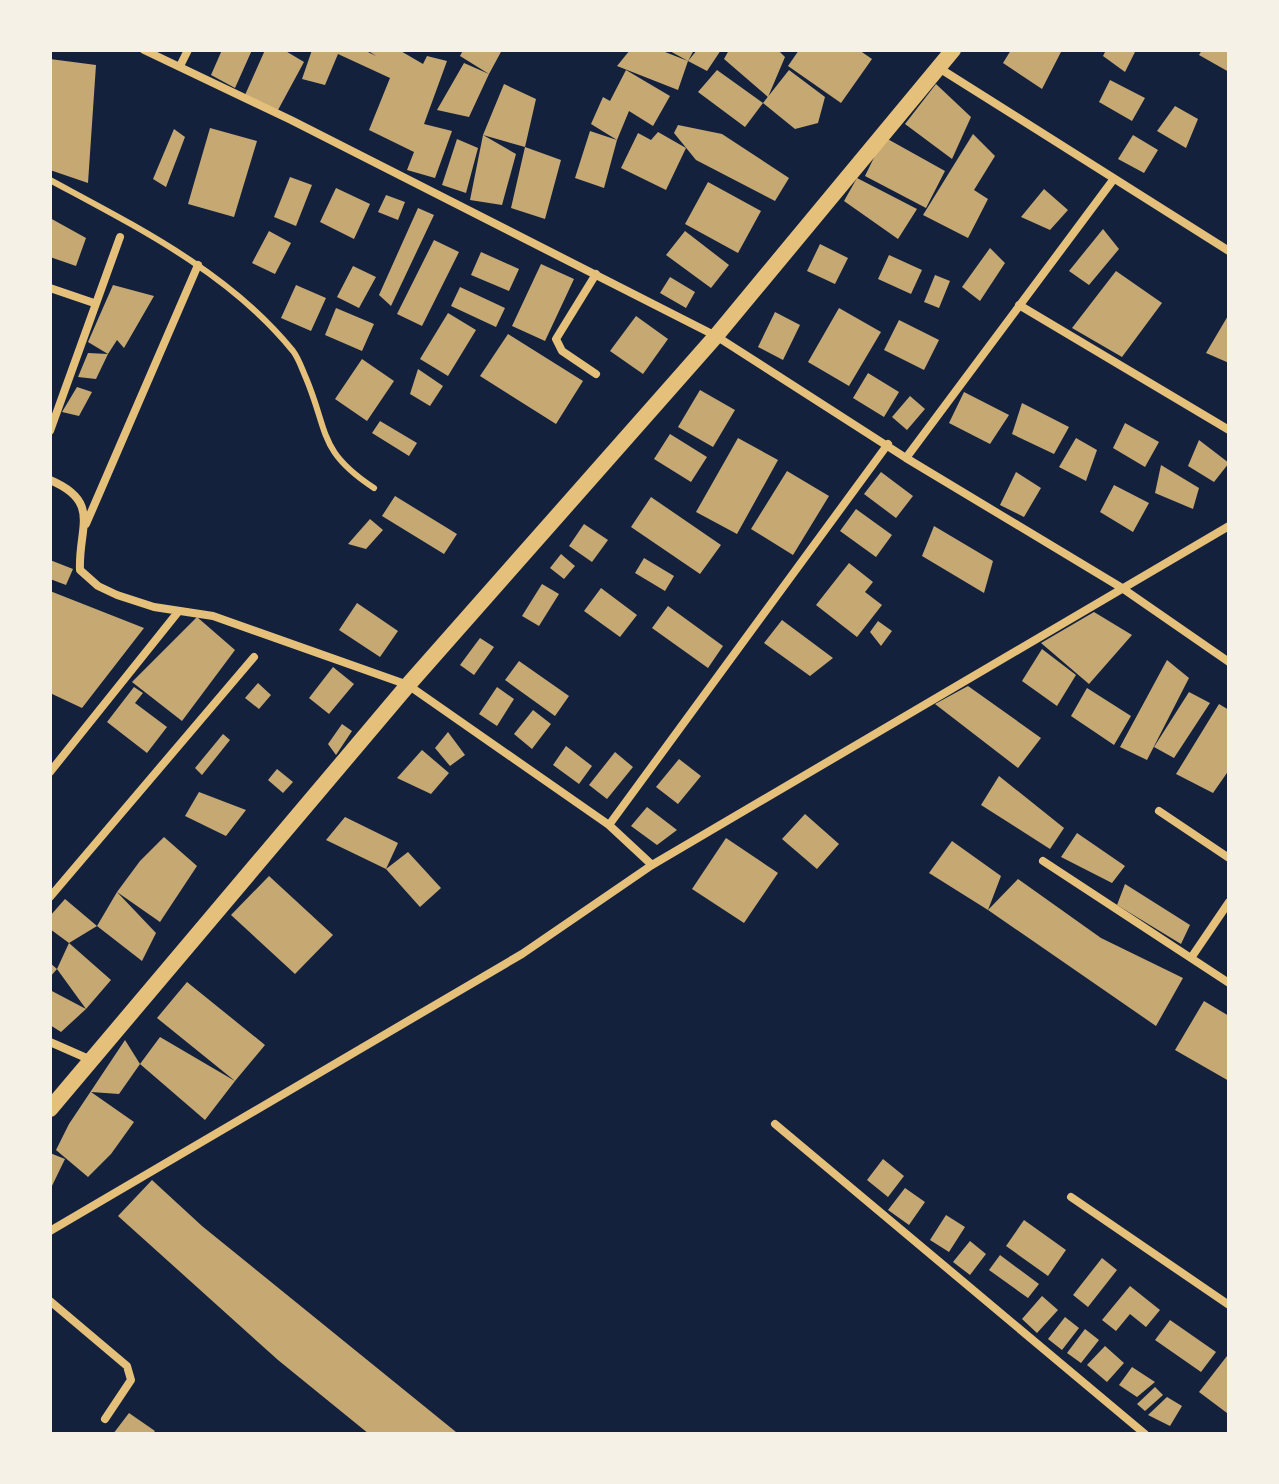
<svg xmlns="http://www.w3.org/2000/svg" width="1279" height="1484" viewBox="0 0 1279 1484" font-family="Arial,sans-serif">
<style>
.building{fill:#c6a872}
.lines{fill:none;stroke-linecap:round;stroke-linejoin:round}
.service{stroke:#e5c07b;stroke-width:6}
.minor{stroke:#e5c07b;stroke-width:8}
.secondary{stroke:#e5c07b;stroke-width:16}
</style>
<rect width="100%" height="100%" fill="#14213d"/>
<path class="building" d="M222,50H252L235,88L211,75Z
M265,50H284L304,62L278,110L245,95Z
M312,50H364L376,56L367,50H399L423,64L427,56L447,61L424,124L452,131L435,178L407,170L414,152L369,130L390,78L338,54L325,85L302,79Z
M463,50H502L489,74L460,56Z
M630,50H660L688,61L668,50H694L688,61L697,50H721L707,71L688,61L678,90L617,66Z
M729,50H778L785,57L768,97L724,59Z
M799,50H859L872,59L841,103L788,66Z
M1011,50H1062L1042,89L1003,63Z
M1106,50H1136L1125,72L1103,56Z
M1202,50H1229V72L1199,55Z
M50,59L96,65L88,183L50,170Z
M464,63L489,74L469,117L437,110Z
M626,70L670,96L653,126L629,111L617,140L591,124L603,97L610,101Z
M717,70L763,103L745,127L698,92Z
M789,70L825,97L818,123L795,129L763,103Z
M1110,80L1145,98L1132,121L1099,102Z
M504,84L536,99L525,147L561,160L545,219L511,208L525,147L483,135Z
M936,84L971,117L952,159L905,124Z
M1175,106L1198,119L1186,148L1157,131Z
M678,125L722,134L789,178L775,201L696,160L674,133Z
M210,128L257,141L234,217L188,204Z
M174,129L185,137L166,187L153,179Z
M590,131L617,140L604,188L575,178Z
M658,132L686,148L666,190L621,168L638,133L651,140Z
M973,134L995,156L974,190L988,199L968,238L923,215Z
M483,135L516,154L502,205L470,200Z
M1133,135L1158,150L1144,173L1118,159Z
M884,137L945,171L926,208L865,176Z
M457,139L478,148L466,193L442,185Z
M290,177L312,185L296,226L274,217Z
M857,178L917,209L898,239L844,201Z
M708,182L761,211L738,253L685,224Z
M336,188L370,204L354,239L320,222Z
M1044,189L1068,210L1050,230L1021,217Z
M386,195L405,202L398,220L378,212Z
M418,208L434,215L391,306L379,295Z
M50,218L86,238L76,266L50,257Z
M1103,229L1119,249L1089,285L1069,271Z
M269,231L291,243L275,274L252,263Z
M685,231L729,265L711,288L666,255Z
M434,240L459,252L422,326L397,314Z
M820,244L848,258L835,284L807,271Z
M990,248L1005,263L980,301L962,287Z
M481,252L519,269L509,291L471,275Z
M889,255L922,270L911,294L878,279Z
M541,264L574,279L545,341L512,326Z
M353,266L376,277L359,308L337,297Z
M1116,271L1162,303L1122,357L1072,328Z
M935,275L950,281L939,308L924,302Z
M670,277L695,292L686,308L660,293Z
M113,285L154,296L124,348L117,340L108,354L88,342Z
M296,285L326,298L311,331L281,318Z
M460,287L505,308L496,327L451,306Z
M336,308L374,324L362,351L325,335Z
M839,308L881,332L849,386L808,362Z
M775,312L800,325L783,360L758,347Z
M448,313L476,330L448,376L420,359Z
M1229,314V363L1206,353Z
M636,316L668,339L643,374L610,351Z
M899,320L939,340L924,370L884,350Z
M508,334L583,381L556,424L480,376Z
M88,353L108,354L96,379L78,377Z
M362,359L394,381L367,421L335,399Z
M418,369L443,386L430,406L410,394Z
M868,373L899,392L884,417L853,398Z
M77,387L92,392L79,416L62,412Z
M700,390L735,410L713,447L678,427Z
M964,392L1009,415L990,444L949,423Z
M910,396L925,409L907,430L892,417Z
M1022,403L1069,427L1054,454L1012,434Z
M380,421L417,443L409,456L372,433Z
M1125,423L1159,442L1145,467L1113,448Z
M670,434L707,457L691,482L654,459Z
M738,438L778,460L737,534L696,512Z
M1076,438L1097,450L1086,481L1059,467Z
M1199,440L1229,463L1214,482L1188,466Z
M1161,465L1199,488L1193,509L1155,493Z
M787,471L829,496L793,555L751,529Z
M881,472L913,496L896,518L864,494Z
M1016,472L1041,488L1024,517L1000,505Z
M1114,485L1149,503L1133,532L1100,512Z
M395,496L457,534L444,554L382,516Z
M651,497L721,545L700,574L631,527Z
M856,509L892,535L876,557L840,531Z
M370,519L383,530L366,549L348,544Z
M584,524L608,540L592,562L569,546Z
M934,526L993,561L984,593L922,556Z
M561,554L575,566L564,579L550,568Z
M644,558L674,576L665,591L635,573Z
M50,560L73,569L66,585L50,579Z
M849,563L873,582L865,592L882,605L857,637L816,605Z
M542,584L559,594L539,626L522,616Z
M601,588L637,615L620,637L584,611Z
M50,591L144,628L82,708L50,693Z
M357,603L398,631L380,657L339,630Z
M668,606L723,646L708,668L652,628Z
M1094,612L1132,635L1089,684L1041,643Z
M197,617L235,650L182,721L132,682Z
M782,620L833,658L810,676L764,643Z
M878,621L892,631L881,646L870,632Z
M480,638L494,647L474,675L460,665Z
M1042,649L1076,675L1057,706L1022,681Z
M1167,660L1189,678L1147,760L1120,747Z
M519,661L569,696L555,716L505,680Z
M333,667L354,684L329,714L309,698Z
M258,683L271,695L259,709L245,698Z
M968,686L1041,738L1018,768L935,704Z
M134,687L143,693L135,703L167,727L147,753L107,722Z
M497,687L514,699L497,726L479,714Z
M1087,688L1131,716L1114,745L1071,716Z
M1189,692L1210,703L1174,758L1154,747Z
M1219,704L1229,710V770L1213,793L1176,774Z
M533,710L551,724L532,749L514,734Z
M342,724L352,731L336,755L328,744Z
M448,732L465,755L450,766L435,748Z
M223,734L230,740L202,775L195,768Z
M566,746L592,766L579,784L553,765Z
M422,750L449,773L431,794L397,778Z
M615,752L633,767L607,799L589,785Z
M679,759L701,776L678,804L656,787Z
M277,769L293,782L283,793L268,780Z
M999,776L1064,828L1050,849L981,805Z
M199,792L246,810L226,836L185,816Z
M647,807L677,830L657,845L631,826Z
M805,814L839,844L817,869L782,839Z
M345,817L398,843L386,869L326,840Z
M1077,833L1125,866L1112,883L1061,857Z
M164,837L197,866L160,922L117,892L156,933L142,961L97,926L117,892L140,861Z
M726,838L778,873L744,923L692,889Z
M952,841L1001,876L988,910L929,873Z
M408,852L441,888L420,907L386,869Z
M269,876L333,935L295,974L231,915Z
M1018,879L1101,938L1183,978L1156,1026L988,910Z
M1125,884L1190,925L1181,944L1117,905Z
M65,899L97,926L69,943L111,980L86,1009L61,1032L50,1025V990L86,1009L57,969L50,977V963L57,969L69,943L50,929V916Z
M187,982L265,1045L235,1081L157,1018Z
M1204,1001L1229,1016V1081L1175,1050Z
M160,1037L235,1081L205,1120L140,1064L119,1094L91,1092L134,1122L111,1154L88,1177L56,1150L69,1124L125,1040L140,1064Z
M50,1153L65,1159L50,1190Z
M883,1159L904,1176L888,1197L867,1180Z
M152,1180L202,1226L456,1432L454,1434H369L278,1360L118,1216Z
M905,1188L925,1202L909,1225L888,1210Z
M946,1215L965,1227L949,1252L930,1240Z
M1024,1220L1066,1250L1048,1276L1006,1246Z
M970,1241L986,1254L970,1275L953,1262Z
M1000,1255L1039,1284L1028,1298L989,1270Z
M1102,1258L1117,1270L1088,1307L1073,1295Z
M1130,1286L1160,1310L1146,1327L1130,1314L1116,1331L1102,1320Z
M1042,1296L1058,1310L1037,1333L1022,1319Z
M1065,1317L1079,1328L1062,1350L1048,1339Z
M1170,1320L1216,1352L1201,1372L1155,1340Z
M1085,1329L1099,1340L1081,1363L1067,1353Z
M1105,1346L1124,1363L1107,1382L1087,1365Z
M1227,1356L1229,1358L1227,1413L1199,1392Z
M1132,1367L1155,1382L1137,1397L1119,1385Z
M1155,1387L1163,1395L1145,1411L1137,1404Z
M1167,1397L1182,1406L1170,1426L1148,1415Z
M129,1413L155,1431L152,1434H113Z"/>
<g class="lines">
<path class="service" d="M50,180C137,227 230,273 293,351C299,359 302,369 306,378C329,433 318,451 374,488"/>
<path class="minor" d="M144,50L291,120L716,336L906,458L1122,588L1229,662
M180,66L188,50
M939,68L1229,251
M596,274L556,339L562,351L596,374
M50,288L94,303
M1019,305L1229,430
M50,431L120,237
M906,458L1113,180
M50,480C102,502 78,528 80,570L98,586L117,595L154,607L213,616L408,685L609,825
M86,524L198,265
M50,772L178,612
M1159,811L1229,858
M1043,861L1229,983
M652,865L609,825L888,444
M50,897L254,657
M1191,958L1229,902
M50,1042L91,1060
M775,1124L1145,1434
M1071,1197L1229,1305
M50,1231L522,954L652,865L1229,526
M50,1301L127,1366L131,1380L105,1419"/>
<path class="secondary" d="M50,1109L408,685L716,336L953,50"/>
</g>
<rect width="1279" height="1484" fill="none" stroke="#f6f1e7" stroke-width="104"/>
</svg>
